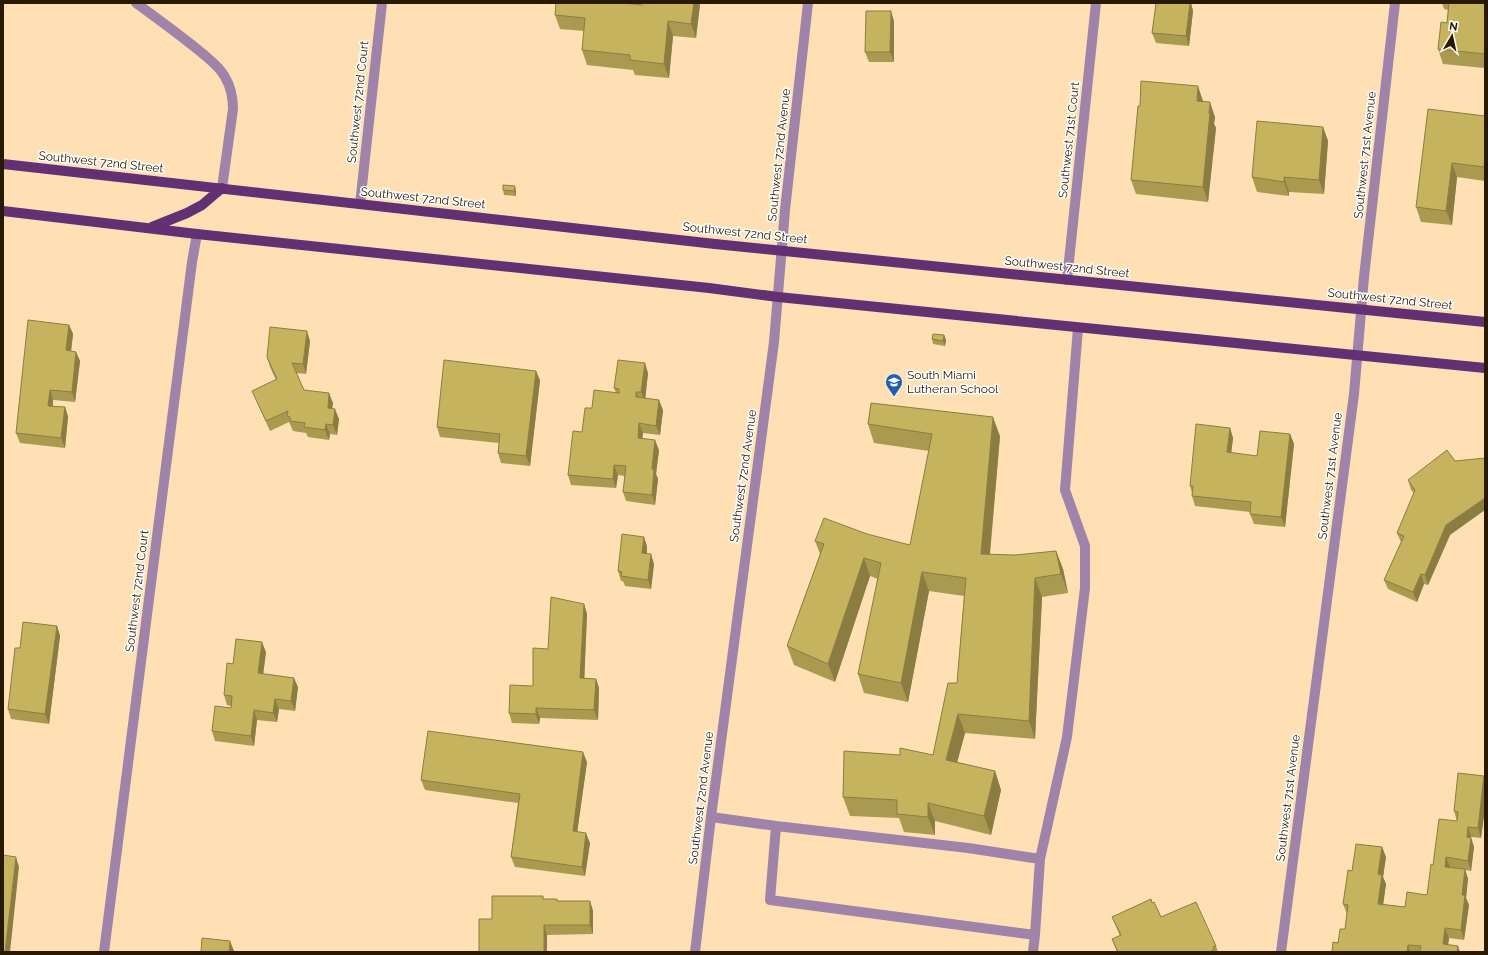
<svg xmlns="http://www.w3.org/2000/svg" width="1488" height="955" viewBox="0 0 1488 955" font-family="Raleway,sans-serif">
<style>
.lines{fill:none;stroke-linecap:round;stroke-linejoin:round}
.minor{stroke:#9f83a9;stroke-width:10}
.major{stroke:#643074;stroke-width:10}
.wall{fill:#aa9a50}
.shaded-wall{fill:#8b7d41}
.building{fill:#c6b35d;stroke:#8b7d41}
.labels{text-anchor:middle;stroke-width:3;stroke-linejoin:round;paint-order:stroke}
.street-label{font-size:12px;fill:#271902;stroke:#fff}
.poi-label{font-size:12px;fill:#271902;stroke:#fff;text-anchor:start}
</style>
<rect width="100%" height="100%" fill="#fee0b4"/>
<g class="lines">
<path class="minor" d="M136,3C158,19 180,35 202,53C210,60 220,67 225,77C231,87 233,98 233,109L222,188
M360,204L382,3
M1067,280L1096,3
M711,817L776,826L770,900L1035,935L1033,952
M776,826L968,848L1040,859
M1035,935L1040,859L1067,737L1085,588V546L1065,490L1078,328
M104,952L192,262L197,234
M695,952L711,817L774,342L785,210L808,3
M1281,952L1354,394L1364,277L1395,3"/>
<path class="major" d="M3,164L715,244L1485,322
M3,211L197,234L709,288L778,297L1485,368
M152,227L187,213L202,205L222,188"/>
</g>
<path class="wall" d="M1156,3H1191L1193,11L1189,46L1156,43L1152,33Z
M1442,3H1485V68L1443,64L1438,49L1447,23L1448,10L1444,9Z
M700,4L696,38L673,36L669,78L635,75L633,70L587,65L582,50L584,31L560,29L555,15L642,5Z
M894,21V62H869L865,52Z
M1203,101L1215,117L1214,124L1216,128L1208,202L1136,194L1131,180Z
M1485,116V181L1457,177L1452,225L1421,222L1416,207Z
M1323,127L1328,141L1324,194L1289,192V196L1257,192L1252,177Z
M503,190L516,191V196L504,195Z
M69,325L73,334L71,351L76,352L80,361L75,402L53,400V406L65,407L68,417L65,448L20,443L16,433Z
M944,335L946,340L945,346L933,344L932,339Z
M310,341L306,374L296,373L304,390L333,403L332,408L339,419L337,435L330,434L329,440L308,437L306,433L293,431L289,422L270,431L256,400L252,391L276,380L270,367L267,357Z
M648,373L645,398L663,410L660,435L643,433L642,439L659,450L656,474L658,479L655,505L626,501L623,492L625,476L618,475L616,488L571,485L568,475L582,432L592,408L616,393L614,388Z
M540,380L530,466L501,463L498,453L499,443L440,437L437,427Z
M868,424L1000,436L990,555H1015L1056,551L1063,569L1068,593L1042,597L1035,739L965,733L957,762L995,771L1001,790L991,835L935,821V835L904,832L899,818L850,816L843,797L900,755H933L957,683L964,596L929,591L908,702L864,693L858,674L878,579L870,576L835,682L794,665L787,646L820,554L815,541L910,545L929,451L874,443Z
M1230,428L1233,438L1231,453L1257,456L1290,434L1294,444L1285,527L1254,524L1250,514V512L1195,506L1192,496V493L1190,486Z
M1408,480L1450,535L1428,585L1424,584L1417,602L1388,589L1384,580L1401,542L1397,533L1414,493L1411,490Z
M644,537L647,547V554L654,564L651,589L625,586L623,581H621L618,571Z
M584,604L587,614L584,678L596,679L599,688L598,720L540,718L539,724L512,723L509,713L533,686L548,649Z
M57,626L60,636L49,724L11,719L8,709L20,648Z
M266,652L263,674L298,687L295,711L279,709L277,722L257,720L254,746L215,741L212,731L231,708V706L227,705L224,695L233,664Z
M587,762L577,832L590,843L585,876L515,867L511,857L518,803L425,790L421,780Z
M1484,776L1485,778V808L1481,838L1471,837V839L1474,847L1471,871L1465,870L1468,879L1466,898L1469,905L1464,940L1449,938L1448,945L1460,952H1332L1345,929L1347,914L1343,904L1352,871L1382,847L1386,857L1383,877L1386,884L1383,904L1405,907L1427,895L1433,865L1457,821L1454,811Z
M544,899H557L558,901H590L593,911V934L547,935V952H479L492,919Z
M1152,903L1161,917L1216,946L1218,952H1117L1112,939L1120,936L1112,917Z"/>
<path class="shaded-wall" d="M694,3H700V4L696,38L691,24Z
M1190,3H1191L1193,11L1189,46L1186,36Z
M891,11L894,21V62L890,52Z
M668,21L673,36L669,78L664,64Z
M1198,86L1203,101L1202,115L1197,101Z
M1210,102L1215,117L1214,124L1216,128L1208,202L1203,187Z
M1323,127L1328,141L1324,194L1319,180Z
M1485,157V170L1484,167Z
M1452,163L1457,177L1452,225L1446,211Z
M1284,177L1289,192V196L1284,182Z
M515,186L516,191V196L514,191Z
M69,325L73,334L70,360L66,350Z
M307,331L310,341L306,374L303,364Z
M944,335L946,340L945,346L943,341Z
M76,352L80,361L75,402L72,392Z
M645,363L648,373L645,402L641,392Z
M536,371L540,380L530,466L526,456Z
M50,390L53,400L52,416L48,406Z
M636,392L640,401L636,397Z
M329,393L333,403L331,418L328,408Z
M659,400L663,410L660,435L656,426Z
M65,407L68,417L65,448L61,438Z
M335,409L339,419L337,435L333,425Z
M993,417L1000,436L988,573L981,554Z
M639,423L643,433L641,448L638,438Z
M326,424L330,434L329,440L325,430Z
M1230,428L1233,438L1230,462L1227,452Z
M1290,434L1294,444L1285,527L1281,517Z
M655,440L659,450L656,474L658,479L655,505L652,495V469Z
M614,465L618,475L616,488L613,479Z
M1485,498V510L1450,535L1428,585L1425,575L1446,525Z
M644,537L647,547L646,563L642,553Z
M1056,551L1063,569L1068,593L1061,574Z
M651,554L654,564L651,589L648,580Z
M864,558L870,576L835,682L828,664Z
M922,572L929,591L908,702L901,683Z
M1421,574L1424,584L1417,602L1413,592Z
M1035,578L1042,597L1035,739L1029,721Z
M584,604L587,614L584,688L580,678Z
M57,626L60,636L49,724L45,714Z
M262,642L266,652L262,683L258,673Z
M294,678L298,687L295,711L291,701Z
M596,679L599,688L598,720L594,710Z
M275,699L279,709L277,722L273,713Z
M536,708L540,718L539,724L536,714Z
M254,710L257,720L254,746L251,736Z
M958,714L965,733L953,778L946,760Z
M583,752L587,762L576,841L573,831Z
M995,771L1001,790L991,835L984,816Z
M1484,776L1485,778V808L1481,838L1478,828Z
M928,803L935,821V835L928,817Z
M1468,827L1474,847L1471,871L1468,861L1467,837Z
M586,833L590,843L585,876L582,867Z
M1382,847L1386,857L1383,877L1386,884L1382,913L1378,904V874Z
M16,857L19,867L10,952H5Z
M1446,857L1450,867H1445Z
M1465,869L1468,879L1466,898L1469,905L1464,940L1461,930L1462,895Z
M590,901L593,911V934L590,925Z
M544,925L547,935V952H544Z
M1445,928L1449,938L1447,952L1443,944Z
M230,941L234,951V952H229Z
M1408,945L1410,952H1407Z
M1458,946L1460,952H1457Z"/>
<path class="building" d="M556,3H623L642,5V3H694L691,24L668,21L664,64L630,60V55L582,50L585,18L555,15Z
M1156,3H1190L1186,36L1152,33Z
M1449,3H1485V54L1438,49L1441,22L1447,23Z
M866,11H891L890,52H865Z
M1141,81L1198,86L1197,101L1210,102L1209,113H1210L1203,187L1131,180L1138,106H1140Z
M1428,109L1485,116V157L1484,167L1452,163L1446,211L1416,207Z
M1257,121L1323,127L1319,180L1284,177V182L1252,177Z
M503,185L515,186L514,191L503,190Z
M28,320L69,325L66,350L76,352L72,392L50,390L48,406L65,407L61,438L16,433Z
M270,327L307,331L303,364L292,363L304,390L329,393L328,408L335,409L333,425L326,424L325,430L304,427L305,423L290,421V417L287,416L288,411L266,421L252,391L277,379L267,357Z
M933,334L944,335L943,341L932,339Z
M444,360L536,371L526,456L498,453L500,434L437,427Z
M618,360L645,363L641,392H636V397L659,400L656,426L639,423L638,438L655,440L652,469L654,470L652,495L623,492L626,466L614,465L613,479L568,475L573,431L582,432L585,408H592L594,390L619,393V389L614,388Z
M871,403L993,417L981,554L1015,555L1056,551L1061,574L1035,578L1029,721L958,714L946,760L995,771L984,816L928,803V817L897,814V800L843,797L844,751L900,755V748L933,755L948,683H957L966,578L922,572L901,683L858,674L881,563L864,558L828,664L787,646L824,544L815,541L824,518L867,534L910,545L932,434L868,424Z
M1196,424L1230,428L1227,452L1257,456L1260,431L1290,434L1281,517L1250,514L1251,502L1192,496L1193,486H1190Z
M1447,450L1455,461L1485,458V498L1446,525L1425,575L1421,574L1413,592L1384,580L1404,536L1397,533L1415,490L1408,480Z
M622,534L644,537L642,553L651,554L648,580L621,576L622,572L618,571Z
M551,597L584,604L580,678L596,679L594,710L536,708V714L509,713L510,685L533,686V648L548,649Z
M23,622L57,626L45,714L8,709L15,648H20Z
M236,639L262,642L258,673L294,678L291,701L275,699L273,713L254,710L251,736L212,731L215,706L231,708L232,696L224,695L227,663L233,664Z
M428,731L583,752L573,831L586,833L582,867L511,857L520,794L421,780Z
M1458,773L1484,776L1478,828L1468,827L1467,837L1471,838L1468,861L1446,857L1445,867L1465,869L1462,895H1465L1461,930L1445,928L1443,944L1458,946L1457,952H1420L1421,946L1408,945L1407,952H1332L1333,942L1338,943L1340,929H1345L1348,905L1343,904L1348,870L1352,871L1356,844L1382,847L1378,874L1382,875L1378,904L1405,907L1407,892L1427,895L1431,864L1433,865L1439,819L1457,821L1458,812L1454,811Z
M3,855L16,857L5,952H3Z
M492,896H543V899H557V901H590V925H544V952H479V919H492Z
M1151,899L1152,903L1154,902L1161,917L1196,902L1216,946L1213,947L1214,950L1209,952H1118L1112,939L1121,935L1112,917Z
M202,938L230,941L229,952H201Z"/>
<defs>
<g id="school-pin" transform="scale(0.9)"><path d="M0 17L-7.5 6A9.5 9.5 0 1 1 7.5 6Z" fill="#215eaf" stroke="#fff"/><path d="M0-5L7-2L0 1L-7-2ZM-4 1L0 2.5L4 1V4Q0 6-4 4Z" fill="#fff"/></g>
</defs>
<g fill-rule="evenodd">
<use href="#school-pin" x="894" y="382"/>
</g>
<g class="labels">
<g class="street-label">
<text transform="translate(358 102) rotate(-84)" y="4">Southwest 72nd Court</text>
<text transform="translate(1069 140) rotate(-84)" y="4">Southwest 71st Court</text>
<text transform="translate(779 155) rotate(-84)" y="4">Southwest 72nd Avenue</text>
<text transform="translate(1365 155) rotate(-84)" y="4">Southwest 71st Avenue</text>
<text transform="translate(101 162) rotate(6)" y="4">Southwest 72nd Street</text>
<text transform="translate(423 198) rotate(6)" y="4">Southwest 72nd Street</text>
<text transform="translate(745 233) rotate(6)" y="4">Southwest 72nd Street</text>
<text transform="translate(1067 267) rotate(6)" y="4">Southwest 72nd Street</text>
<text transform="translate(1390 299) rotate(6)" y="4">Southwest 72nd Street</text>
<text transform="translate(743 476) rotate(-82)" y="4">Southwest 72nd Avenue</text>
<text transform="translate(1330 476) rotate(-83)" y="4">Southwest 71st Avenue</text>
<text transform="translate(137 591) rotate(-83)" y="4">Southwest 72nd Court</text>
<text transform="translate(701 798) rotate(-83)" y="4">Southwest 72nd Avenue</text>
<text transform="translate(1288 798) rotate(-83)" y="4">Southwest 71st Avenue</text>
</g>
<g class="poi-label">
<text x="907" y="379">South Miami<tspan x="907" dy="14">Lutheran School</tspan></text>
</g>
</g>
<rect width="1488" height="955" fill="none" stroke="#271902" stroke-width="8"/>
<g transform="translate(1452 36) rotate(9)" stroke="#ffffff" stroke-width="3" paint-order="stroke">
<path d="M0-3L7 15L0 10L-7 15Z" fill="#271902"/>
<text y="-6" font-size="11" font-weight="bold" text-anchor="middle" fill="#271902">N</text>
</g>
</svg>
